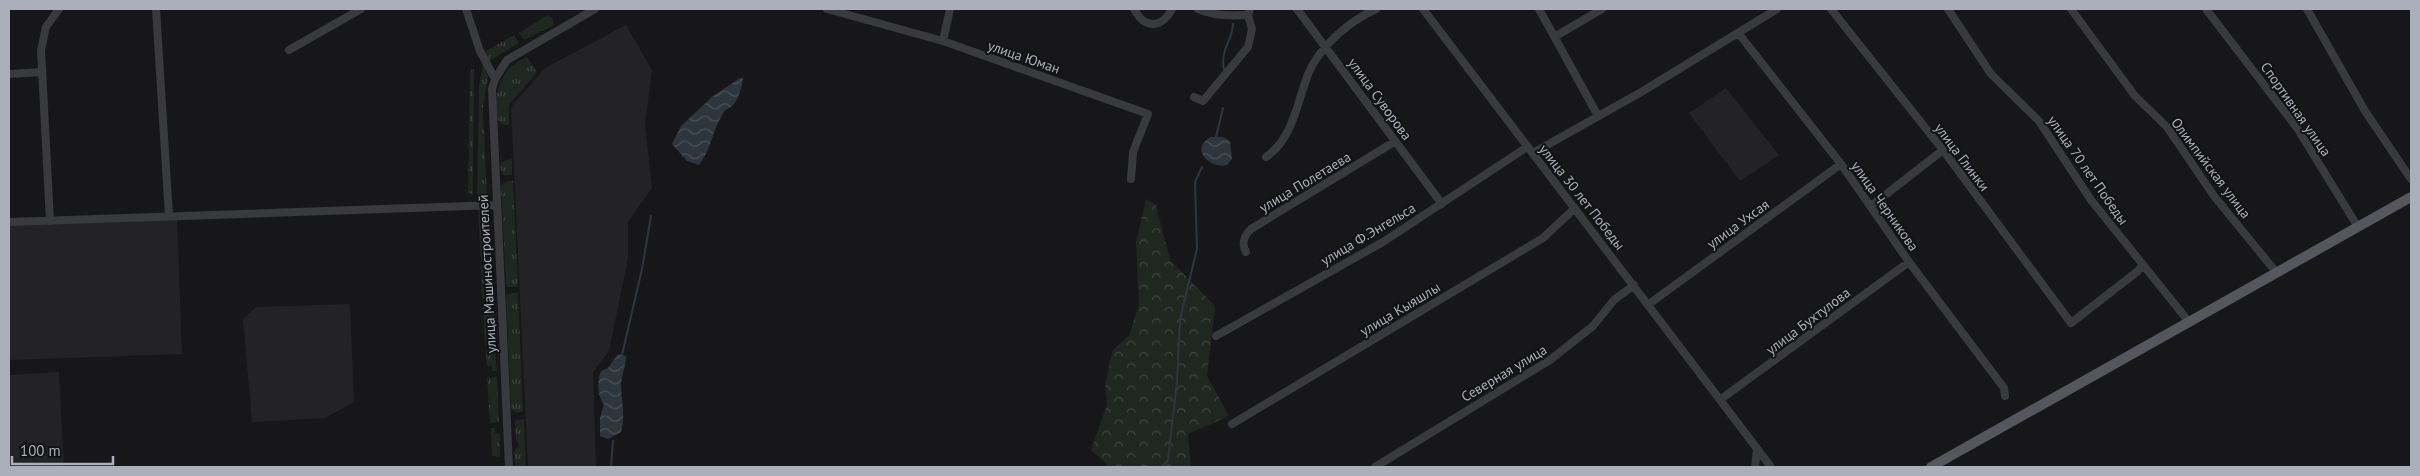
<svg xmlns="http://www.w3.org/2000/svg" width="2420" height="476" viewBox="0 0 2420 476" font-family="'PT Sans',sans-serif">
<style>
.built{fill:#232326}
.grass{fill:url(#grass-tufts)}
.forest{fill:url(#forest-crowns)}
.water{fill:url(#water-waves)}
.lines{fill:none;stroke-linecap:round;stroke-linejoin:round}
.stream{stroke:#2e363d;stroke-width:2}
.minor{stroke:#393a3e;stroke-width:8}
.major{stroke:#55575d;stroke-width:10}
.labels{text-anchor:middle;stroke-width:4;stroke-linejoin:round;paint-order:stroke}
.street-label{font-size:14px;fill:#aaafb9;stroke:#121214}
</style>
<defs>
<pattern id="grass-tufts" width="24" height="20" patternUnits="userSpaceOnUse" patternTransform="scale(1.25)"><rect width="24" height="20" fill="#202720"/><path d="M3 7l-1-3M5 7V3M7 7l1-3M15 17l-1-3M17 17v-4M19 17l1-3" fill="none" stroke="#3e443e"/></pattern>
<pattern id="forest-crowns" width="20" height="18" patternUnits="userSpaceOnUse" patternTransform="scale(1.25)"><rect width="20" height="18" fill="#202720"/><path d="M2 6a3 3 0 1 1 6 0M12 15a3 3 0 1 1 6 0" fill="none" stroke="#3e443e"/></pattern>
<pattern id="water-waves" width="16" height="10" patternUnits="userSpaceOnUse" patternTransform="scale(1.25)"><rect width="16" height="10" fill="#2e363d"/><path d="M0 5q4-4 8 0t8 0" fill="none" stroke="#4a5157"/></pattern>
</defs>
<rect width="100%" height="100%" fill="#171719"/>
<path class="built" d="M626,25L652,70L645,124L652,188L628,222V258L609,351L593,372L596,467H528L511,107L545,68Z
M1726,88L1779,155L1740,181L1689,113Z
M177,218L182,354L9,360V224Z
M350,304L354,402L325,418L252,422L243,319L256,307Z
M59,372L64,467H9V375Z"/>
<path class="grass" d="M548,15L553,19L554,25L524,40L519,33Z
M514,35L519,43L489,61L486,51Z
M527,57L537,72L509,105V125L501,124C490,112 498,82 507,71C512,64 520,61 527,57Z
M483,64L488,77L483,107L487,197V200H477L479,87Z
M474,69L473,194L468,193L470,74L471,70Z
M512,159V175H503L500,167L501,162Z
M508,181H513L518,287H507L506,284L501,187L503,183Z
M478,209H489L492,255L489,258L481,259Z
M491,264L494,293L493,297L482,299L481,265Z
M518,292L523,411L516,413L511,409L506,297L508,294Z
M483,306H491L495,312L498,340L493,345H485Z
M486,350H495L497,371H492V366H487Z
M497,377L499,422L490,423L487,378Z
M524,419L526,467H515L514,452L519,445L516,439L515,422L516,420Z
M491,428H495V433L500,434V457L492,456Z"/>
<path class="forest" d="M1146,199L1156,205L1170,260L1215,306L1207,376L1229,416L1188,434L1191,467H1107L1106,463L1091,450L1107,405L1105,383L1113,350L1129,335L1139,305L1136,243Z"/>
<path class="water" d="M740,78H743C742,87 738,102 731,107C726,111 728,107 724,112C713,128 711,150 699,165L687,161L672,144L681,126L713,96Z
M1211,137H1223L1230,141L1232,159L1227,165C1209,169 1189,148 1211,137Z
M618,354L626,356C626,366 622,374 621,384C621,400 626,416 621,432L608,439L600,436V418L604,404C597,396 597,381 601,371L608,368Z"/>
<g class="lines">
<path class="stream" d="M1224,70C1220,48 1232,43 1233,24
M1216,137L1223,108
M622,355L642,269L651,216
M611,467L613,441
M1162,467L1168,460L1177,381L1180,319L1197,249L1195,182L1202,167"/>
<path class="minor" d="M156,9L169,216
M466,9L480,51L495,79
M827,9L943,41L1148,114L1133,152L1131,179
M1134,9C1145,30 1162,28 1172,9
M1198,9C1215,16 1230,16 1248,15L1250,9
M1297,9L1442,204
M1423,9L1771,467
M1539,9L1598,116
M1831,9L1943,150L2071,323L2138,271L2143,265
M1948,9L1991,74L2039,121L2091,200L2189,322
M2071,9L2135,96L2167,127L2214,196L2276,272
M2206,9L2297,128L2358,227
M2307,9L2365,111L2411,179
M1739,34L1841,164L1909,262L2004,388L2005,396
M1556,36L1602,9
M943,41L950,9
M289,50L361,9
M9,74L42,72
M1194,97L1203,101L1248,47L1252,29L1248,15
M1533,153L1643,91L1777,9
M1266,157C1294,138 1297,101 1309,72C1321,45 1350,21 1376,9
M1871,206L1943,150
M50,221L41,50L46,27L59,9
M9,222L497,205
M1246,252C1241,243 1244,236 1251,229L1394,142
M1649,304L1841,164
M1216,336L1383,242L1527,147
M1721,399L1909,262
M1232,424L1543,238L1575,208
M509,467L492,89L495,79L507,60L595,9
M1375,467L1550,360L1593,326L1614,300L1634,285
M1755,467L1757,449"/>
<path class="major" d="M1931,467L2411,197"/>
</g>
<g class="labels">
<g class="street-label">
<text transform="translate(1024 57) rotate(19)" y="5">улица Юман</text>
<text transform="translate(1380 99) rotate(54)" y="5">улица Суворова</text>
<text transform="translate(2296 109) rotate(55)" y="5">Спортивная улица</text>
<text transform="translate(1962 157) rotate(53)" y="5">улица Глинки</text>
<text transform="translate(2211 168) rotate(53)" y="5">Олимпийская улица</text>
<text transform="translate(2088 170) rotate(55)" y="5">улица 70 лет Победы</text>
<text transform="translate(1305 182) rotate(-31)" y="5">улица Полетаева</text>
<text transform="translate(1582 197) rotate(52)" y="5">улица 30 лет Победы</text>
<text transform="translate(1885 206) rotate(55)" y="5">улица Черникова</text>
<text transform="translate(1738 224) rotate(-36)" y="5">улица Ухсая</text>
<text transform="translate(1368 234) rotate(-31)" y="5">улица Ф.Энгельса</text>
<text transform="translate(487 274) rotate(-93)" y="5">улица Машиностроителей</text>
<text transform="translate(1400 309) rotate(-31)" y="5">улица Кыяшлы</text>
<text transform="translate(1808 321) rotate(-37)" y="5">улица Бухтулова</text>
<text transform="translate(1504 373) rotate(-31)" y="5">Северная улица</text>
</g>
</g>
<rect width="2420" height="476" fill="none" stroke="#aaafb9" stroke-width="20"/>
<path d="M12 456v8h101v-8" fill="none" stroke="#aaafb9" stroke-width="2.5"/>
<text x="20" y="456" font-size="15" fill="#aaafb9" stroke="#121214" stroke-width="4" paint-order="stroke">100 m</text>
</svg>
